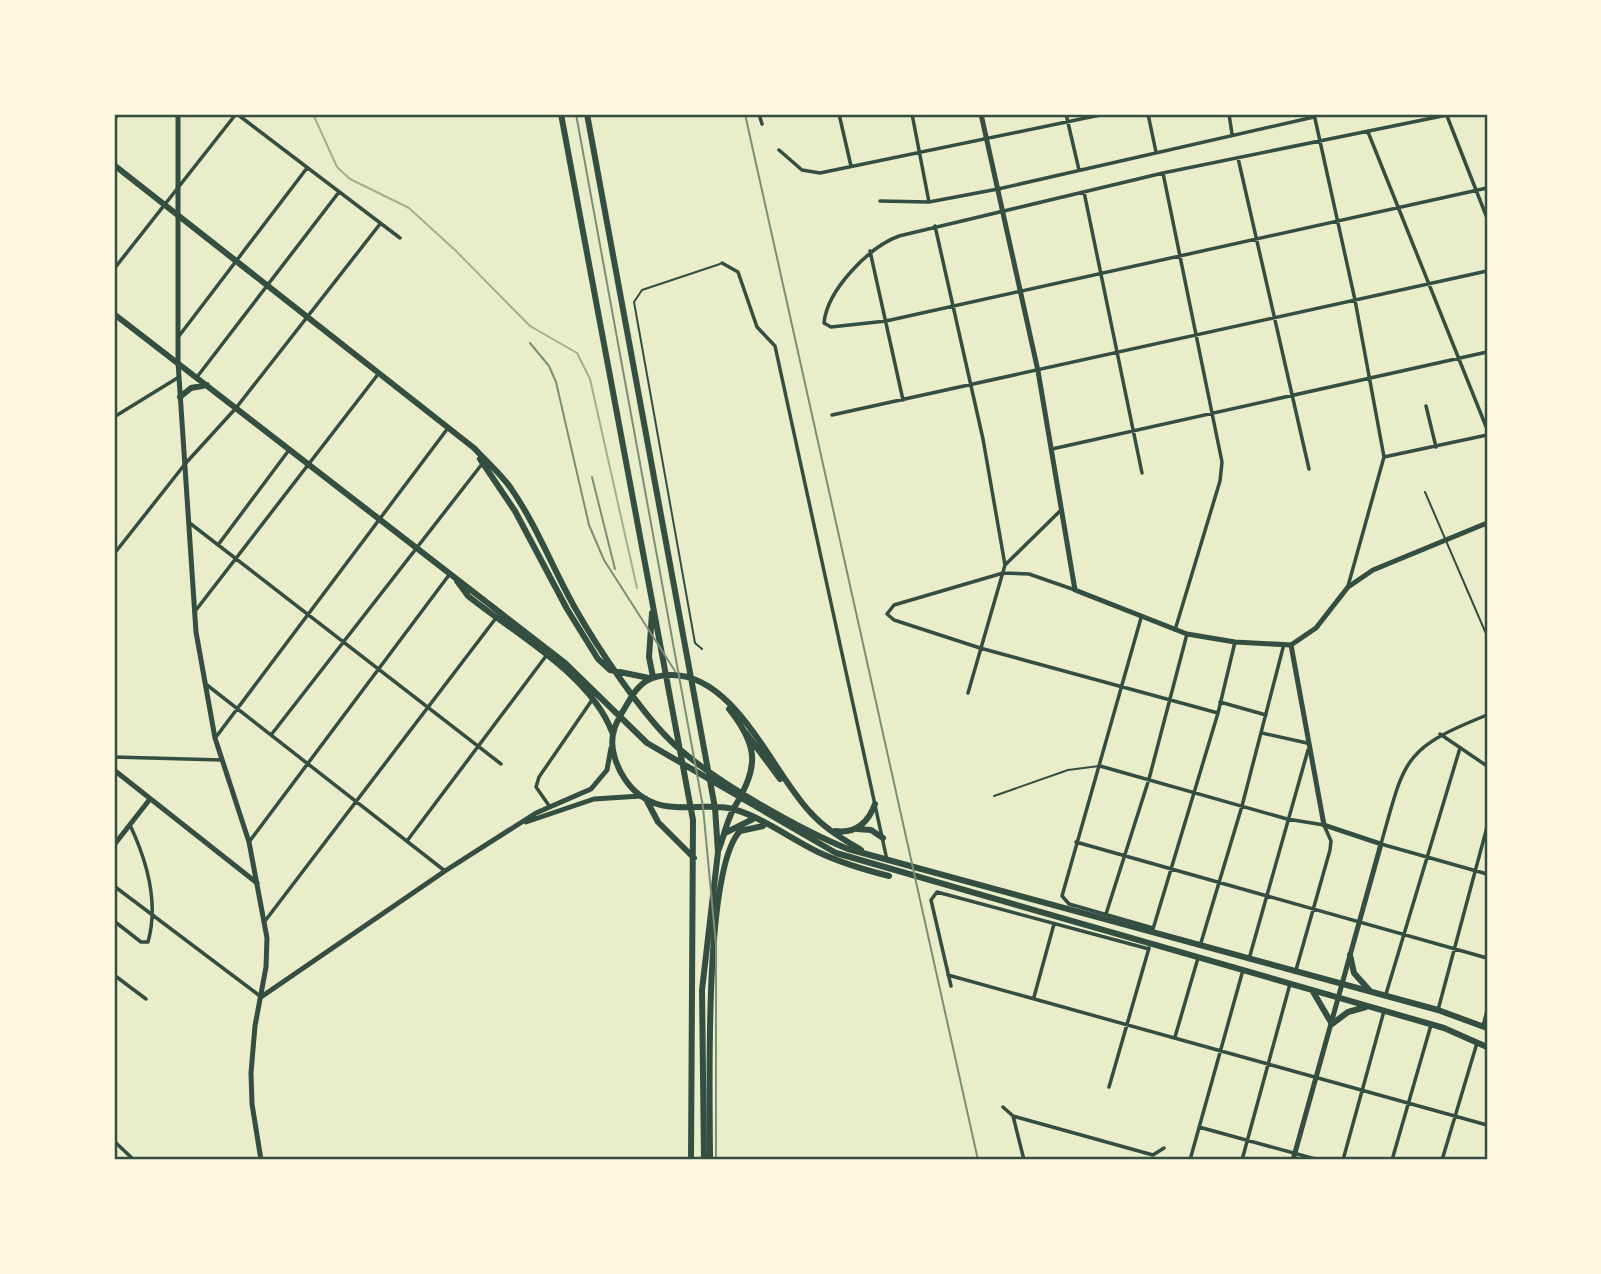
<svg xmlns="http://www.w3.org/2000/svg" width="1601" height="1274" viewBox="0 0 1601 1274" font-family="'IBM Plex Serif',serif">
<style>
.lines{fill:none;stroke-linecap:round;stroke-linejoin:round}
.stream{stroke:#a3b18a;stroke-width:2}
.service{stroke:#344e41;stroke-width:2}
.minor{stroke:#344e41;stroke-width:3.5}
.tertiary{stroke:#344e41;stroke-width:5}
.secondary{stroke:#344e41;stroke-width:5}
.primary{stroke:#344e41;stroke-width:6}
.rail{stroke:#7c8e77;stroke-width:2}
.neatline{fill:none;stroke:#344e41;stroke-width:2.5}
</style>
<rect width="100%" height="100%" fill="#e9edc9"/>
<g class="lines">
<path class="stream" d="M313,114L337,167L350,179L409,208L455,250L530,326L577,353L590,379L637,588"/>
<path class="service" d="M1425,492L1487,636
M702,649L695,643L634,302L642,290L720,264
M994,796L1068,770L1099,766"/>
<path class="minor" d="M237,114L400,238
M759,114L762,124
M839,114L851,166
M912,114L929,202
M1066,114L1079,170
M1148,114L1156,152
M1229,114L1232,134
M1314,114L1355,300L1384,457L1348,586
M1452,114L1163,173L899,236C869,247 827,290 824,323L831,327L886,321L1487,188
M1447,116L1487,218
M114,120L118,114
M1368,132L1487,429
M779,150L802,170L820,173L1105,114
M1238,158L1309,469
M1163,173L1222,462L1220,481L1175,630
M1084,192L1142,473
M880,201L929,202L998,189L1314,117
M935,226L983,439L1005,565L968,693
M870,251L903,400
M722,263L738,272L757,327L775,346L887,860
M114,269L236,114
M179,336L307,168
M197,377L339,192
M1426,406L1436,447
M832,415L1487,271
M114,417L179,377
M1052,449L1487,352
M1384,457L1487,435
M191,524L501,764
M218,545L289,450
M114,554L185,464L236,408L380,224
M1005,565L1061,510
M1075,590L1029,574L1003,573L894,605L887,614L894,620L980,648L1218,713
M196,610L379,373
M1141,618L1062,896L1069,904L1153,928
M207,685L445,871
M1220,702L1266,715
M1487,715C1402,749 1405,759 1381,844L1487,874
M1262,733L1307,743
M1440,734L1487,766
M271,735L482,464
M216,737L448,428
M114,757L222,760
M1100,766L1287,819L1324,825L1331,841L1330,850L1296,970
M550,807L536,787L539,777L592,700
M407,841L546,656
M249,842L449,575
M1076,842L1487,958
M114,886L260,996
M1106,914L1149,779L1187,634
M114,921L141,942H148C159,903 147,861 130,825
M265,921L496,618
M1153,929L1218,713L1235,642
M1200,946L1242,806L1284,644
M1249,959L1308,750
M114,975L146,999
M948,975L1487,1125
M951,986L931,900L937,892L1149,949
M1386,994L1460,748
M1034,997L1054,924
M1438,1010L1487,827
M1483,1026L1487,1011
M1175,1037L1198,958
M1109,1087L1149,948
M1003,1107L1013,1116L1153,1155
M1013,1116L1024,1160
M1199,1127L1319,1160
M114,1141L134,1160
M1153,1155L1164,1148
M1190,1160L1243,970
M1242,1160L1290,984
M1343,1160L1384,1011
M1392,1160L1431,1025
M1442,1160L1477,1043"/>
<path class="tertiary" d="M1291,645L1324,825L1381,844L1293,1160
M114,770L257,883
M526,822L594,799L641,796
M114,845L150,799
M261,997L445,871L536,813L591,789L607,770L611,748"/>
<path class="secondary" d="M178,114V362L196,632L215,738L249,842L267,938L266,967L255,1026L251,1073L252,1104L261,1160
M981,114L1038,371L1075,590L1187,634L1235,642L1291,645L1316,628L1348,587L1373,570L1487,523"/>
<path class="primary" d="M561,114L693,820L691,1160
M587,114L715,808L718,852L702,990L704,1160
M114,165L474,448C486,461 500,473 510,487C536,524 553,569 575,608C597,647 643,716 675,745C714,781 799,829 848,849L1438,1010L1487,1028
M114,314L564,662L647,743L836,853L1444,1028L1487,1047
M180,397L191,388L207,385
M480,459L515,511L567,609L598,659L610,670L649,678
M457,581L468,596C515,634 590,674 612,732
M652,613L649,657L653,677
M746,733L780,779
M646,799L658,822L694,858
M857,829L871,830L883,838
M835,831C856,834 868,823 875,804
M725,833L753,819
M719,849C724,836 727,820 734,808C758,767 760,748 729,709
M861,850C843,839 824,828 810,812C772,772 735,674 671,675C650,675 639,683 629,701C618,719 608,733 614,755C618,771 629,789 644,798C670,815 704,802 733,809C762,817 791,839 818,852C841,863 865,870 889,876
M1350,955L1354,973L1370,991
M1312,990L1332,1024L1348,1012L1366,1007
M710,1160C710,1099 703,870 740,831L763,826"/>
<path class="rail" d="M576,114L703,807L716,945V1160
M745,114L978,1160
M530,343L549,366L556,382L589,525L604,560L675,671
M592,477L615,569"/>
</g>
<rect width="1601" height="1274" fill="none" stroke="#fefae0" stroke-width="231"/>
<rect x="116" y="116" width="1370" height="1042" class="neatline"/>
</svg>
